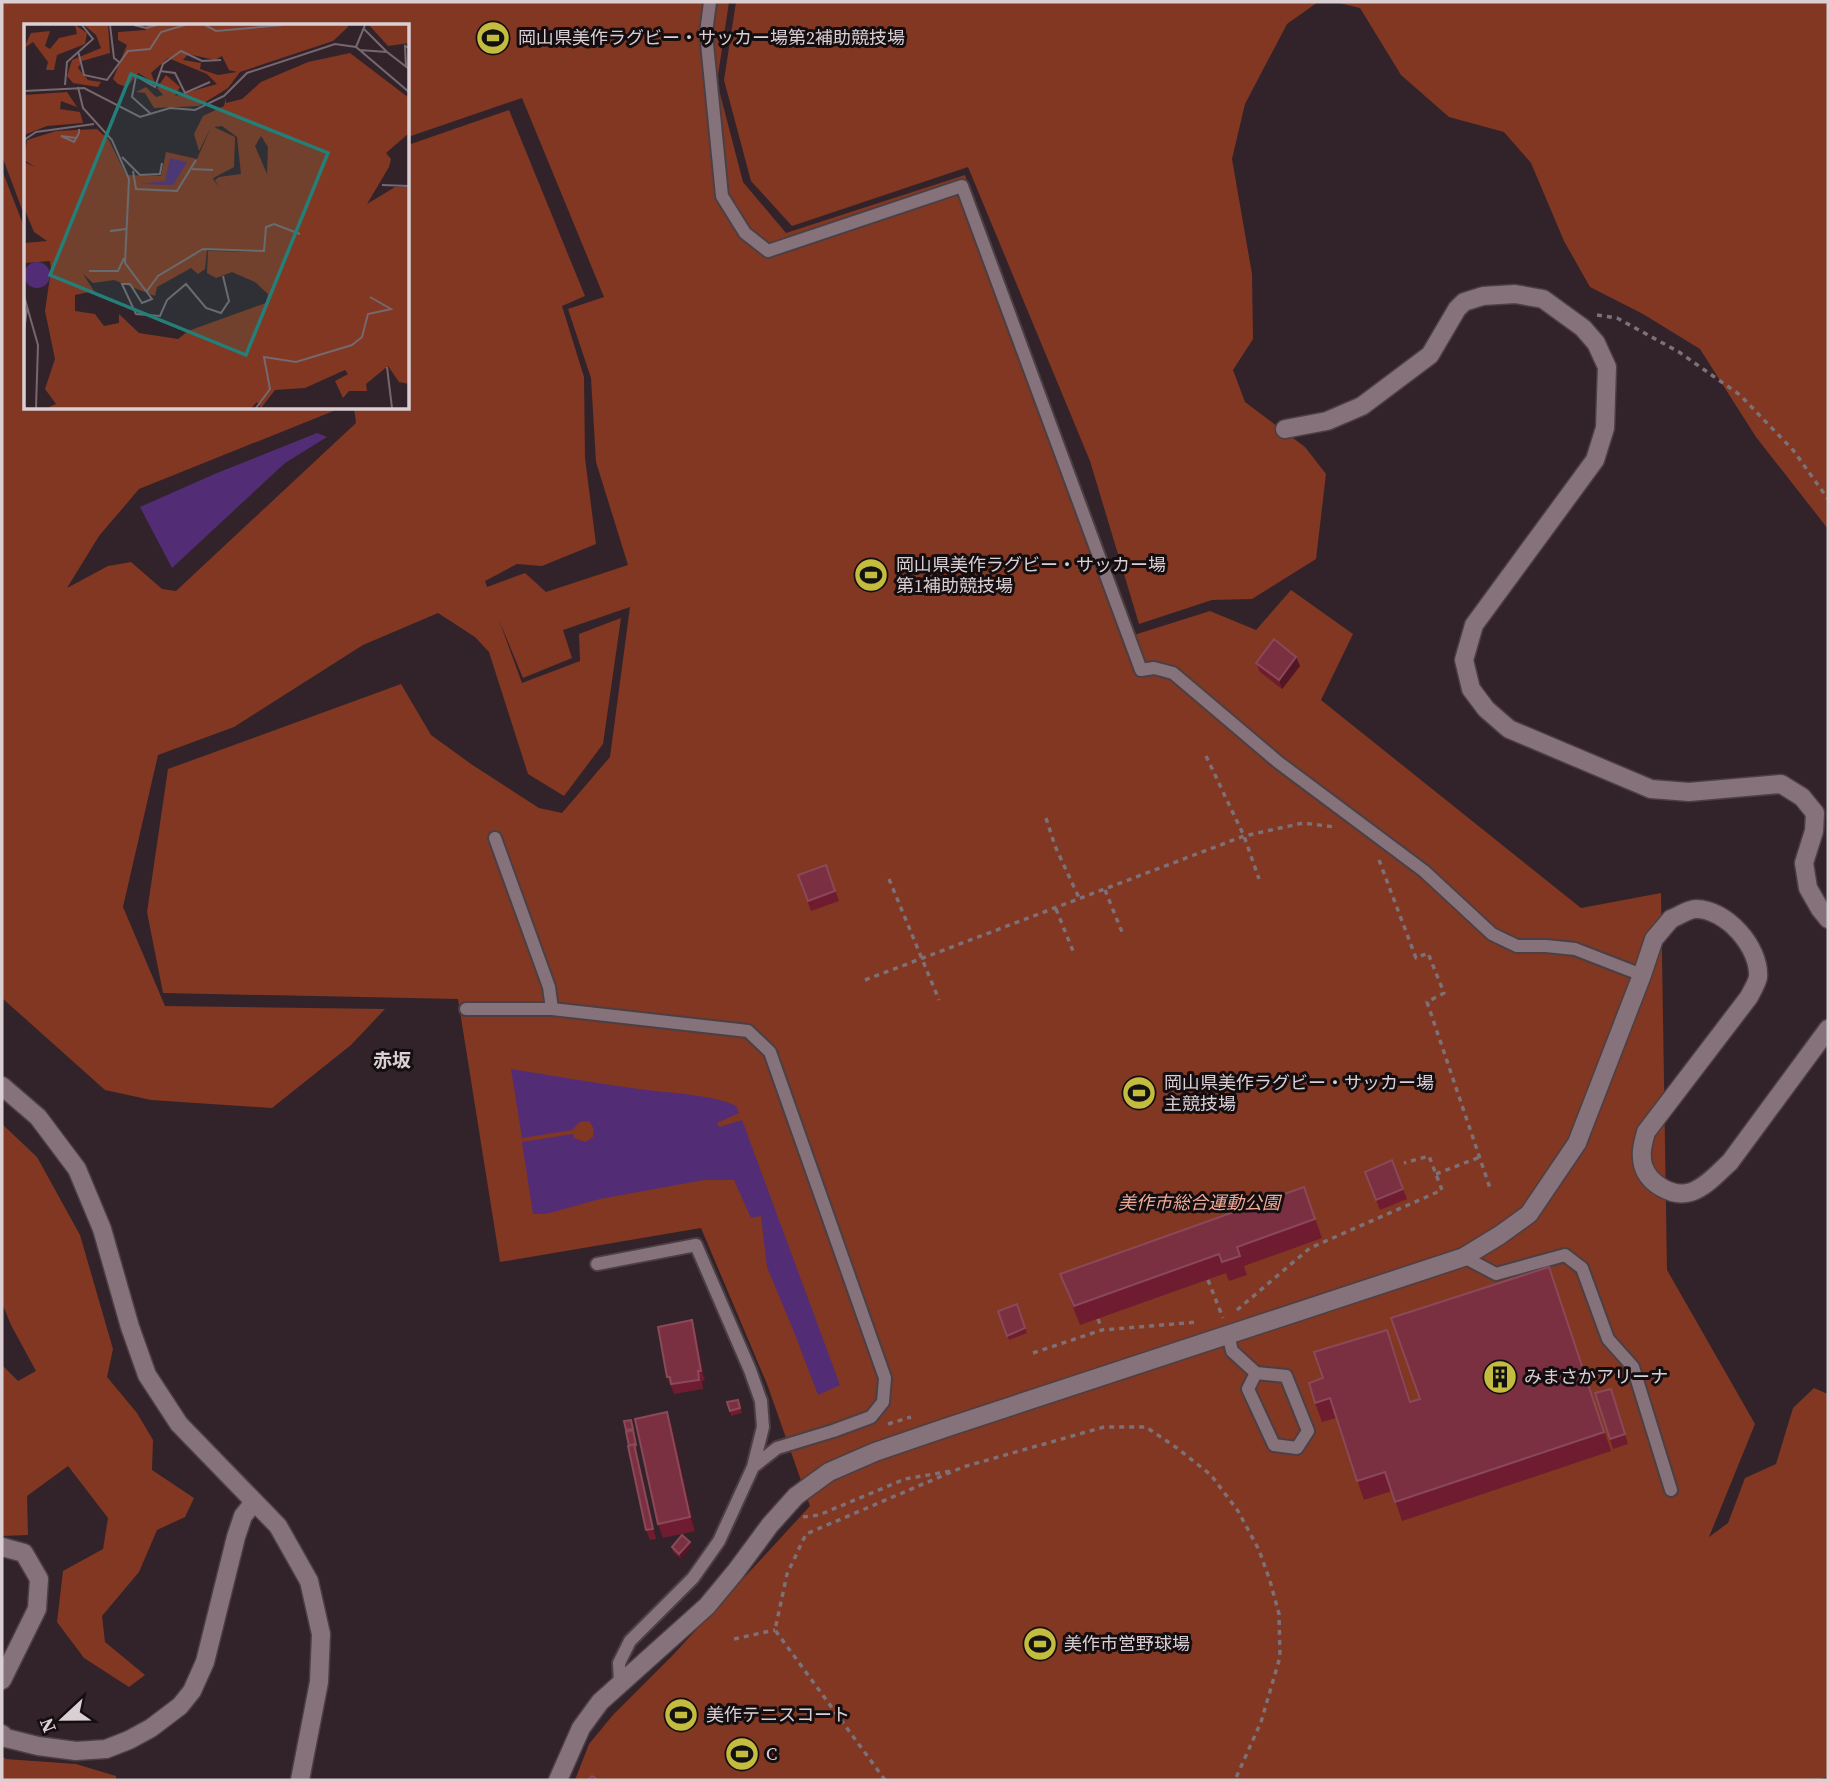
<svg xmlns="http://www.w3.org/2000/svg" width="1830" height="1782" viewBox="0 0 1830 1782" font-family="'Source Serif 4','Noto Sans JP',serif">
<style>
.green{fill:#813721}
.water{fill:#522d75}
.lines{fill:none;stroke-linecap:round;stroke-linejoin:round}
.service-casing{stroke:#4c3f44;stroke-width:16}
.minor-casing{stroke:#4c3f44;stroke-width:21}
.tertiary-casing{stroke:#4c3f44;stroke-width:21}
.path{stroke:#7d7076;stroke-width:3.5;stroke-dasharray:5 5;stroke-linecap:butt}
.service{stroke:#85727a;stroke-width:12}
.minor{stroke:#85727a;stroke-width:18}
.tertiary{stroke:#85727a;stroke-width:18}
.wall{fill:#701c30}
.shaded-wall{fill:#521726}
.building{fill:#7b3042;stroke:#8a4958;stroke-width:2}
.labels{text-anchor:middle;stroke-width:6;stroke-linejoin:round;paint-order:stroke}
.poi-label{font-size:18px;fill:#dacfd3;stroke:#150e11;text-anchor:start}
.park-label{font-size:18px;font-style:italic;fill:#f3ab96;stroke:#150e11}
.neighbourhood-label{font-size:19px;font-weight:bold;fill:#dacfd3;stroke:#150e11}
.inset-road{fill:none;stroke:#75686e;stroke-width:2}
.view{fill:#237f78;fill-opacity:0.15;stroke:#237f78;stroke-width:3.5}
.inset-edge{fill:none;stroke:#dacfd3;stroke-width:3.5}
</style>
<rect width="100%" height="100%" fill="#32232a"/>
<path class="green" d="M2,2H729L717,82L743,182L786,233L965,175L1134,635L1210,611L1256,630L1291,590L1353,634L1321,700L1581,908L1661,893L1667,1270L1755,1424L1709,1537L1728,1523L1745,1478L1776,1464L1793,1408L1814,1388L1828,1394V1777L1816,1780H575L589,1744L613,1715L672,1656L810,1506L767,1384L701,1228L500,1262L458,999L163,993L147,912L168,769L401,684L431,735L471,764L539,808L562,813L610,757L630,607L563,630L572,658L523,678L499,620L522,683L580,661L579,634L621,618L603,744L564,796L528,774L489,652L475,637L438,613L363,645L234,727L158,755L123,907L165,1006L385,1009L351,1045L272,1108L151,1100L105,1090L2,998V170L26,232V408H341L139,489L99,536L67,588L108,566L131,562L162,589L176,591L356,423L354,408H408V145L509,110L585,296L562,306L584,377L585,458L596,544L542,566L517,564L485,581L487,587L525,573L546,592L628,565L596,462L591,378L568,309L604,297L522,98L408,137V26H26V220L2,156Z
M736,2H1318L1287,24L1245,104L1232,159L1252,274L1253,339L1233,370L1245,402L1305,447L1326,474L1316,559L1252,599L1212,600L1139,624L1090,461L968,167L792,226L751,181L724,80Z
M1335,2H1828V529L1756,437L1700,349L1643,314L1590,287L1564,241L1531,163L1504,132L1449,117L1401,75L1360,8Z
M2,1124L37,1157L80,1235L113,1349L107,1377L137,1413L153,1440L152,1470L194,1498L185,1517L157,1530L139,1572L102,1616L105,1642L145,1675L129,1687L84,1658L57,1622L63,1571L103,1549L108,1518L68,1466L27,1496L28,1535L2,1536V1365L18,1381L36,1371L11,1325L2,1303Z
M2,1756L6,1759L76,1764L116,1776V1780H2Z"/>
<path class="water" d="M317,433L327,437L285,463L172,568L140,507L217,473Z
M511,1069C556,1076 601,1084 646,1090C671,1093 715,1095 736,1106L739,1113L717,1123L719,1127L742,1120L840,1385L818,1395L794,1332L767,1267L761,1216L751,1218L734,1180H704L600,1199L546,1214H533L522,1142L573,1134L574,1138L586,1142L593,1137L594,1129L589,1121L580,1122L572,1130L522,1138Z"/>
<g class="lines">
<g class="service-casing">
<path id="service" d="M710,2L706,33L722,196L745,233L768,251L962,186L1141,670L1154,668L1173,673L1278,762L1424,871L1492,934L1517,946H1546L1575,949L1642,975
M495,838L549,987L552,1009
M466,1009H552L748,1031L770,1052L885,1378L883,1402L871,1417L833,1431L777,1448L753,1467
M1464,1257L1496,1274L1565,1255L1582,1268L1608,1339L1633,1367L1671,1490
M597,1264L696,1245L750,1370L761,1401L763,1427L753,1467L719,1541L693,1578L630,1641L619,1663L620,1683
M1228,1334L1232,1351L1256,1373L1286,1376L1308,1431L1297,1448L1274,1445L1248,1389L1256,1373"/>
</g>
<g class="minor-casing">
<path id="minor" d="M1285,429L1327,421L1362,406L1430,355L1457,309L1464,302L1483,296L1515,294L1543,299L1583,328L1596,343L1607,367L1605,428L1595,460L1474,625L1464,660L1471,689L1486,709L1509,729L1651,789L1689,792L1781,784L1802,797L1815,813L1814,831L1804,863L1808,888L1820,909L1828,919
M1671,919C1679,916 1688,909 1696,909C1726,909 1760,947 1758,977C1757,983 1752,991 1749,997L1646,1132C1643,1143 1640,1153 1643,1165C1648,1183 1672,1198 1691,1192C1706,1187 1719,1172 1730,1162L1828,1029
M2,1547L24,1553L39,1579L37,1609L2,1680
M2,1734L6,1738L38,1746L76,1751L106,1749L129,1740L151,1728L180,1706L192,1691L205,1662L236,1537L243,1516L254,1502"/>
</g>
<g class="tertiary-casing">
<path id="tertiary" d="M2,1086L38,1117L77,1169L102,1229L130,1327L147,1375L179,1424L278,1526L309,1581L321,1634L319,1682L300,1780
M558,1780L581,1728L600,1702L707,1606L736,1571L770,1525L796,1496L829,1472L875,1452L948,1427L1464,1257L1500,1235L1529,1214L1577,1143L1642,975L1654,939L1671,919"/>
</g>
<path class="path" d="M1597,315L1617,318L1679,352L1740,395L1793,450L1828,499
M1206,756L1244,836L1259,879
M1046,818L1055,846L1080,900
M1379,860L1416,958L1428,953L1444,993L1427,1002L1491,1191
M889,879L939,1000
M1105,890L1122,932
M1056,909L1073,951
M865,980L1244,836L1303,823L1335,827
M1436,1174L1480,1157
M1208,1280L1223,1318
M1237,1310L1310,1248L1442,1190L1429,1156L1404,1163
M1098,1319L1102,1330
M1033,1353L1102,1330L1198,1322
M888,1424L911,1417
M803,1517L819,1515L905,1479L951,1471
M734,1639L775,1630
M885,1780L775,1630L787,1574L806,1534L963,1467L1104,1427H1146L1177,1448L1211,1475L1238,1511L1259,1550L1270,1581L1279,1614L1280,1657L1261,1722L1235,1780"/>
<use href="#service" class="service"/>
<use href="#minor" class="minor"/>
<use href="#tertiary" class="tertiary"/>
</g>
<path class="wall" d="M1296,657L1300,666L1282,689L1260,672L1256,663Z
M826,865L839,901L811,911L798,875Z
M1392,1160L1407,1199L1380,1210L1365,1172Z
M1304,1187L1322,1238L1244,1266L1247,1275L1229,1281L1226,1273L1080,1325L1060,1274Z
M1549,1267L1611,1451L1402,1521L1392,1491L1364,1500L1336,1418L1322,1422L1315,1403L1323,1378L1394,1349L1411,1402L1420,1399Z
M1017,1304L1027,1333L1009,1340L998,1311Z
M695,1329L705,1380L702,1381L703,1389L674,1394L667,1377Z
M1611,1389L1628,1444L1613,1449L1610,1439Z
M740,1405L742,1413L731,1416L730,1411Z
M667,1412L672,1427L695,1531L663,1538L658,1524Z
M624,1421L633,1425L637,1450H636L656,1539L650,1540L646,1530Z
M672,1547H691L681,1559L673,1552Z"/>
<path class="shaded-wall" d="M1296,657L1300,666L1282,689L1279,680Z
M692,1320L695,1329L705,1380L701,1371Z
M1387,1330L1394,1349L1417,1421L1410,1402Z
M667,1412L672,1427L695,1531L690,1517Z
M634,1444L637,1453L656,1539L653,1529Z
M690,1542L691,1547L681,1559L679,1554Z"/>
<path class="building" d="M1274,639L1296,657L1279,680L1256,663Z
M826,865L835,891L808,901L798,875Z
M1392,1160L1403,1189L1376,1200L1365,1172Z
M1304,1187L1315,1219L1237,1247L1240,1256L1222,1262L1219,1254L1074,1306L1060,1274Z
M1549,1267L1604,1432L1395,1502L1385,1472L1357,1481L1330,1398L1315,1403L1309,1383L1323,1378L1314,1352L1387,1330L1410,1402L1420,1399L1391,1318Z
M1017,1304L1025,1328L1007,1336L998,1311Z
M692,1320L701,1371H698L699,1380L671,1384L670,1377H667L658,1327Z
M1611,1389L1625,1434L1610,1439L1595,1393Z
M738,1400L740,1408L730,1411L727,1402Z
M667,1412L690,1517L658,1524L635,1419Z
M631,1420L633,1429L626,1430L624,1421Z
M633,1430L636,1445H634V1444L629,1446L626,1432Z
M634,1444L653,1529L646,1530L628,1446Z
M682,1535L690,1542L679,1554L672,1547Z
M592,1776L598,1780H588Z"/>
<defs>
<g id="stadium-disc" transform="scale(1.75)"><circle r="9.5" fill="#c4bc3e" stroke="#150e11"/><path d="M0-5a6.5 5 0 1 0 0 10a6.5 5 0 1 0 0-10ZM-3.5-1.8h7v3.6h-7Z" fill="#111"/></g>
<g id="building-disc" transform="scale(1.75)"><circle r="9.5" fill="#c4bc3e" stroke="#150e11"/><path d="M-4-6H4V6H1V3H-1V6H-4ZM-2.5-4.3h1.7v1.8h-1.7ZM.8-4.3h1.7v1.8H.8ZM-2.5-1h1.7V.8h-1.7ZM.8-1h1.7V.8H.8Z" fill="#111"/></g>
</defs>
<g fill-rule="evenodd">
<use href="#stadium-disc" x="493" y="38"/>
<use href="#stadium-disc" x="871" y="575"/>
<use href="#stadium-disc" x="1139" y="1093"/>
<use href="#building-disc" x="1500" y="1377"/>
<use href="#stadium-disc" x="1040" y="1644"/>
<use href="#stadium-disc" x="681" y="1715"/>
<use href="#stadium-disc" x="742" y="1754"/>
</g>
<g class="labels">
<g class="poi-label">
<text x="518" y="44">岡山県美作ラグビー・サッカー場第2補助競技場</text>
<text x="896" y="571">岡山県美作ラグビー・サッカー場<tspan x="896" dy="21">第1補助競技場</tspan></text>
<text x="1164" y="1089">岡山県美作ラグビー・サッカー場<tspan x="1164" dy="21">主競技場</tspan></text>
<text x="1524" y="1383">みまさかアリーナ</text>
<text x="1064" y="1650">美作市営野球場</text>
<text x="706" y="1721">美作テニスコート</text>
<text x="766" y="1760">C</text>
</g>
<g class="park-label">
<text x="1199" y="1209">美作市総合運動公園</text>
</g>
<g class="neighbourhood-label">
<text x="392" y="1067">赤坂</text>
</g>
</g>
<g transform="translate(24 24)">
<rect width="385" height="385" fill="#32232a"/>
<path d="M51,1L63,9L61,20L33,31L30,46H22L24,38L9,18L0,24L7,9L26,7L21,22L26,25L35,14L53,10ZM60,1H84L86,29L58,37L54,44L64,56L77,58L74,63L49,59L43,52L48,36L77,24L72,11ZM122,1H324V3L309,17L216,48L204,64L175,82L130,84L121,69L112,68L122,63L132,73L139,71L133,64L142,51L156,63L151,72L193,60L183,50L144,34L127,49L131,59L114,49L103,63L94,60L89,55L103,21L94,16V8L122,6ZM164,30L191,36L198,32L205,46L213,48L194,51L176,45L177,39L159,36ZM345,1H385V19L364,22ZM326,29L385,74V109L362,129L367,135L365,143L343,180L371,163H385V360L375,358L364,342L342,360L343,367H325L319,374L311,357L324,350L321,346L281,364L251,366L237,384L233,378L227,384H23L32,380L21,365L31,335L21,287L27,246L26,237L0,239V219L23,217L10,208L0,184V138L11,143L0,136L3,116L32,107L73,105L85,116L102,151L137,152L142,128L173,135L187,103L175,127L170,110L179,92L200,82L202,74V79L218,75L237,58L284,38ZM198,102L213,113L217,150L195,153L191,156L195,163L189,155L191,153L210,143L211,113L190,103ZM237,112L244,123L243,150L231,122ZM183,226L233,228L184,227L183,249L192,254L208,248L231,258L244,270L242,279L164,307L154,315L115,309L95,290V299L80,302L71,290L51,287V271L70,267L59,250L69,259L90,256L131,272L133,263L167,244L174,250L181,245ZM43,68L53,83L37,77L36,85L56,88L59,99L23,102L0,111V71Z" fill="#813721" fill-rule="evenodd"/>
<path d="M146,134L163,138L149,161L114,160L141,157ZM0 251a13 13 0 1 1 26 0a13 13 0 1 1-26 0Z" fill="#522d75"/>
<path class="inset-road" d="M86,1L90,34L95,38M110,1L122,4L133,1M181,1L192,7L259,1M339,4L363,28M332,23L341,1M335,26L363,28L385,45M54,27L60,51L83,56L104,27L126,25L137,8L161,1M382,43L381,22L385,24M136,47L151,49L161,69L186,58M41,61L43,38L69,15L58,1M54,63L59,84L88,116L105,155L101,239L128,275L118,279L106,260H98L112,290L136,292L143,276L162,260L182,284L197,289L205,277L199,252M0,67L60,64L116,93L146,84L171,86L200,72L223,49L311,20L332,23L385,68M127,90L108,73L112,52L131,63L139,40L157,27L178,37L197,36M52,114L37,112L50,118L55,109V105M0,116L12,108L70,100M98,133L116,151L136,150L138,139M168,145L189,146M109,147L112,165L153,167L172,136M358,161L385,162M97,206L86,207L102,205M65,247H94L100,234M123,267L134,252L179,225L240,227L242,203L250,200L276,210M0,272L14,321L12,384M0,307L3,284M363,343L368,384M232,384L246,365L240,333L272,338L328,321L338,313L344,290L367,285L346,273"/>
<path class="view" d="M107,50L304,129L222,331L26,251Z"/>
<rect width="385" height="385" class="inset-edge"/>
</g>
<rect width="1830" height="1782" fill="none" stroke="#dacfd3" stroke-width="7"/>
<g transform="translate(63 1719) rotate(248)" stroke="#150e11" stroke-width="5" paint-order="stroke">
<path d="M0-5L12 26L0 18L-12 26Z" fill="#dacfd3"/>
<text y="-10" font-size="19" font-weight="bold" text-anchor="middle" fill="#dacfd3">N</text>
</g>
</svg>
